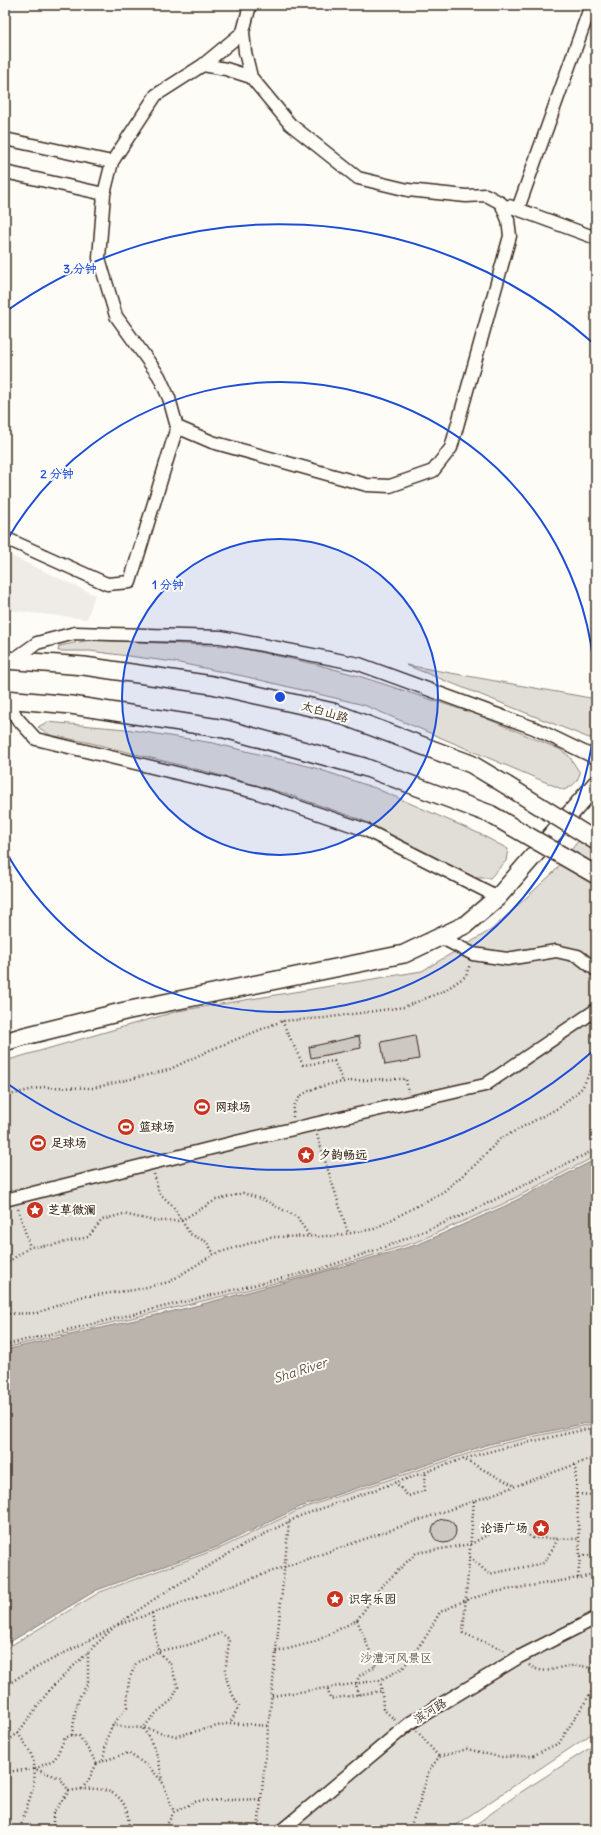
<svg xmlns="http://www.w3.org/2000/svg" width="601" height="1835" viewBox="0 0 601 1835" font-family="Delius,'LXGW WenKai TC',sans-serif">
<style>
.built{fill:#efece7}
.green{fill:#e1ded7;stroke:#8e847a}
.water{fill:#bbb4ad;stroke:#887d74}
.building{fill:#cdc8c2;stroke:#3b2a1e}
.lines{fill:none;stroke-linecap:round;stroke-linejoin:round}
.street-casing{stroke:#3b2a1e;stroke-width:15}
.secondary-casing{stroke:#3b2a1e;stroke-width:20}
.path{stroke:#3b2a1e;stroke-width:2.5;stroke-dasharray:1 3;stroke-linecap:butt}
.street{stroke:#fdfcf7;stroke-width:12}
.secondary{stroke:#fdfcf7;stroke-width:17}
.secondary-bridge-casing{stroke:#3b2a1e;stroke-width:20;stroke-linecap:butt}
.secondary-bridge{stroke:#fdfcf7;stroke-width:17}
.ring{fill:none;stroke:#1d4ed8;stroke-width:2}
.labels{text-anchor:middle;stroke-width:4;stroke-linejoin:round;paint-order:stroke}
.street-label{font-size:12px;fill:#3b2a1e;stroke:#fdfcf7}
.poi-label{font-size:12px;font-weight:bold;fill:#3b2a1e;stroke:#fdfcf7;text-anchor:start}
.park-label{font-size:12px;fill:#64574c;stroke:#fdfcf7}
.water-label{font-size:13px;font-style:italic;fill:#615349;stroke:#fdfcf7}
.centre{fill:#1d4ed8;stroke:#fdfcf7;stroke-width:2}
.ring-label{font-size:12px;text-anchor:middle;font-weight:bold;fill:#1d4ed8;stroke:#fdfcf7;stroke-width:4;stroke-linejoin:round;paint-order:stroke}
</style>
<rect width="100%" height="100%" fill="#fdfcf7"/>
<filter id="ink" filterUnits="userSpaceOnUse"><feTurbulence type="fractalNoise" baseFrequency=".025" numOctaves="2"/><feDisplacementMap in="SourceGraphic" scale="8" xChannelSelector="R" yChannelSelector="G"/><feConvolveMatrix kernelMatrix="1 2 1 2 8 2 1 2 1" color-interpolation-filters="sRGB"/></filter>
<g filter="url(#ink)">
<path class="built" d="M5,553L95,595L87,619L5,610Z"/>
<path class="green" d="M90,640L230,646L315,664L359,676L478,715L559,749L569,756L580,773C577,783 573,786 564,790L364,705L243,676L174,662L90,651H58L59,646Z
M406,665L596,699V737L589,738Z
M47,722L126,729L213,743L312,767L375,788L478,833L508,849L506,861L490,878H476L362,820L284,793L208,772L91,743L50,735L38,727Z
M596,818V1156L503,1204L416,1242L315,1273L191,1304L5,1348V1061L178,1011L422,971L491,930L554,872Z
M596,1423V1731L448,1830H5V1649L100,1592L223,1547L303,1508L491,1446Z
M596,1744V1830H468L518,1794Z"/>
<path class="water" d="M596,1159V1421L489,1444L300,1507L220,1546L97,1590L5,1645V1350L191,1307L309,1276L419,1244L505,1206Z"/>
<path class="building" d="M415,1035L419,1059L385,1065L381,1042Z
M359,1036L361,1048L311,1058L309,1047Z
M432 1531a12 12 0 1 1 24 0a12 12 0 1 1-24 0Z"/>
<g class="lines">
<g class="street-casing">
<path id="street" d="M243,32L245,52L251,77
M203,65L226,69L251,77L290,124L358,178L408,190L466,196L486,195L501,203L508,220L510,236L451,448L433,471L390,486L367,485L212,442L177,427L169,398L159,376L116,316L99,258L104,194L112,162L156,95Z
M203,65L243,32L250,5
M5,139L112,162
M5,172L104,194
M520,203L591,5
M509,206L596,238
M5,538L107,584L130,582L177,427
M9,660H13L37,643L75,633L221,637L359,664L534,728L596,758
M5,700L8,699L16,717L36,739L255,792L366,830L498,897
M440,937L473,954L507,959L556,951L578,956L596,970
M5,1200L236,1142L485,1085L596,1010
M282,1830L410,1723L519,1657L596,1618"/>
</g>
<g class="secondary-casing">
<path id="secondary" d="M5,660L84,666L212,685L333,712L471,764L506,785
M5,699L71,705L225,729L364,767L490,814
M5,1042L21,1037L125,1011L404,954L465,925L498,897L596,784"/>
</g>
<path class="path" d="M282,1021L303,1065L334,1061L343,1082
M5,1096L42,1087L93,1088L168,1070L210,1050L282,1021L324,1018L404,1007L444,991L466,976L470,964
M293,1117C293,1109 294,1103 300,1097C319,1079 380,1079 406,1079L408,1092
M317,1135L348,1233
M154,1174L159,1193L172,1205L190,1234L207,1242L214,1254
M18,1209L30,1247
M5,1264L30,1247L52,1245L88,1237L102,1220L123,1214L155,1221H180L216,1200L243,1193L264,1200L297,1217L310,1237
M5,1314L37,1313L80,1297L134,1290L169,1282L214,1254L271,1237L334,1236L374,1229L443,1192L476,1164L500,1139L560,1107L582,1088L596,1061
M5,1345L320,1269L390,1245L466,1214L596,1149
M463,1459L499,1449L596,1427
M575,1465L580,1556L578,1578
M395,1482L408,1496L424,1491L426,1471
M577,1494L596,1495
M474,1501L463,1633L506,1651
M580,1556L596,1555
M470,1557L489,1574L544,1563L558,1539
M152,1613L158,1651L170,1664L178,1687L172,1700L157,1712L143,1728C156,1749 159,1757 162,1781
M357,1620L376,1666L359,1676L356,1684L358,1695
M118,1624L162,1594L245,1544L300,1516L463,1459L515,1486
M276,1652L314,1642L357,1620L380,1588L416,1553L471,1544L509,1523L533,1538L579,1539
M529,1665C546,1677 556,1666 571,1666C580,1665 589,1667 596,1670
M380,1680L382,1691
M5,1686L24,1674L113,1628
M328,1689L330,1699L382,1691L383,1709L395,1720
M272,1696L380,1680L403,1668L427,1635L440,1612L466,1600L494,1592L584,1577L596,1572
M112,1726L127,1707L129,1680L136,1663L158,1651L188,1645L221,1633L229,1639C229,1650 225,1663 226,1674C227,1685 233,1696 239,1706L230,1723
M417,1731L439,1757
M18,1733C22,1740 28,1747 31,1754C42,1780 25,1805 20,1830
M72,1735L76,1707L80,1696L88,1683V1653
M5,1743L18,1733L51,1688L115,1626L474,1501L596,1457
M103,1761L128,1753L148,1766L162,1781L174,1812
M35,1769L55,1759L65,1738L72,1735L79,1736L97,1763L103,1761L107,1738L112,1726L143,1728L176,1736L230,1723L269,1726
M5,1772L35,1769L60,1778L69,1791
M82,1789L89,1779L97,1763
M53,1830V1813L69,1791C104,1785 129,1789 129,1830
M164,1830L174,1812L197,1801L262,1799
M258,1830L289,1522
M409,1830L419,1804L429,1771L439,1757L467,1749L499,1757L532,1756L559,1743L596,1685"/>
<use href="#street" class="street"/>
<use href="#secondary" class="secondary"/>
<g class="secondary-bridge-casing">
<path id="secondary-bridge" d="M506,785L596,841
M490,814L596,875"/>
</g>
<use href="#secondary-bridge" class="secondary-bridge"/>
</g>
</g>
<circle cx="280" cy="697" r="158" fill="#1d4ed8" fill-opacity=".12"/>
<g class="ring">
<circle cx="280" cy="697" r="158"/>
<path d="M6 542A315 315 0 1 1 6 852"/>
<path d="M593 1051A473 473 0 0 1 5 1082M5 312A473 473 0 0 1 593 343"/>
</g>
<defs>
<g id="stadium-disc" transform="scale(0.9)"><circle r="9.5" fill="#c8321e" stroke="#fdfcf7"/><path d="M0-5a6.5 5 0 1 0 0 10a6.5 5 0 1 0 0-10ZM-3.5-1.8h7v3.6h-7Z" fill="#fff"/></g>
<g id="sight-disc" transform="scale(0.9)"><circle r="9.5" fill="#c8321e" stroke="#fdfcf7"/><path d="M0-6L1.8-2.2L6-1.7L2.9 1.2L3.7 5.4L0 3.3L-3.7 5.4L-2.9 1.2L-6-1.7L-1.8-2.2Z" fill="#fff"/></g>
</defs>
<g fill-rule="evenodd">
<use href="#stadium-disc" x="202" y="1107"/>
<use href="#stadium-disc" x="126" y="1127"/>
<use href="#stadium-disc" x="38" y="1143"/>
<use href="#sight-disc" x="306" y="1155"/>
<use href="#sight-disc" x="35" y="1210"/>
<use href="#sight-disc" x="541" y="1528"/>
<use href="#sight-disc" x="335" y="1599"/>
</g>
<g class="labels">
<g class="street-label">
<text transform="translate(325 712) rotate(16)" y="4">太白山路</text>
<text transform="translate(430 1711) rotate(-32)" y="4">滨河路</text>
</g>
<g class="poi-label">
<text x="215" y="1111">网球场</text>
<text x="139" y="1131">篮球场</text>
<text x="51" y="1147">足球场</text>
<text x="319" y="1159">夕韵畅远</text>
<text x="48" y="1214">芝草微澜</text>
<text x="528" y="1532" text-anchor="end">论语广场</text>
<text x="348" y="1603">识字乐园</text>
</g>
<g class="park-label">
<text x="396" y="1662">沙澧河风景区</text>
</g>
<g class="water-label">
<text transform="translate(300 1370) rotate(-18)" y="5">Sha River</text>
</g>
</g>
<circle cx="280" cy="697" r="6" class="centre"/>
<g class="ring-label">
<text x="80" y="273">3 分钟</text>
<text x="57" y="478">2 分钟</text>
<text x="168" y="589">1 分钟</text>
</g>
<rect width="601" height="1835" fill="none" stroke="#fdfcf7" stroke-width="20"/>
<rect x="10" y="10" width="581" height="1815" fill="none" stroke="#3b2a1e" stroke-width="1.5" filter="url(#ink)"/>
</svg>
